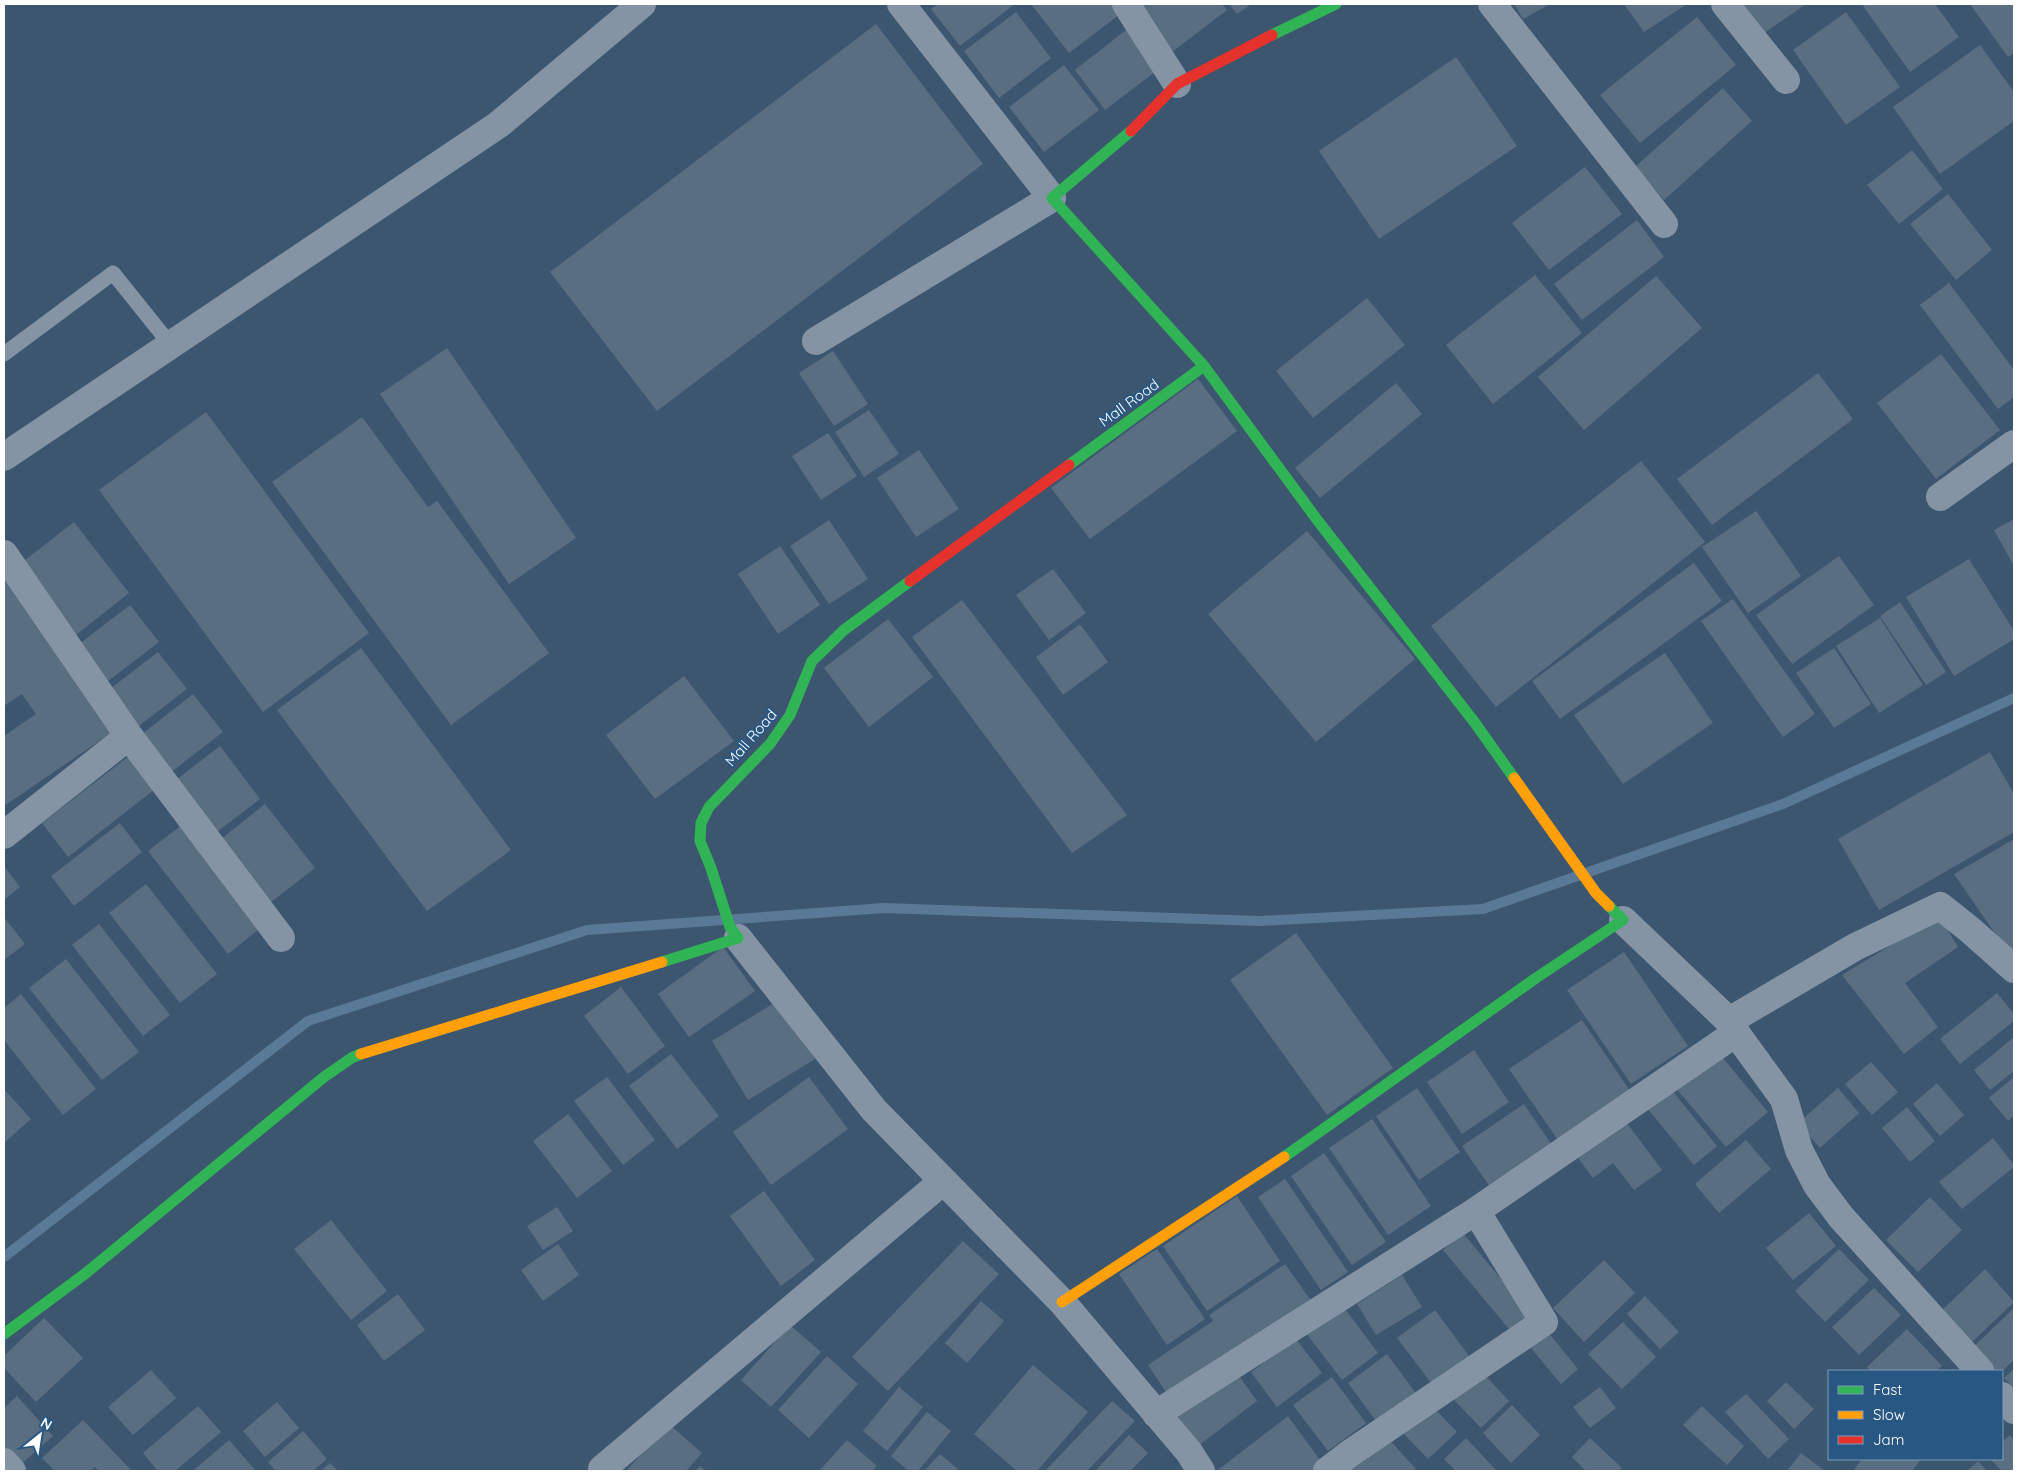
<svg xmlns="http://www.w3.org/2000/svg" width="2018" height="1475" viewBox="0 0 2018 1475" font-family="Quicksand,sans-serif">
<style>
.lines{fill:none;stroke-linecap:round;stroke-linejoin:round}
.stream{stroke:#597996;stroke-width:10}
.building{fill:#5a6e82}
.lane{stroke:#8494a5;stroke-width:15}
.street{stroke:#8494a5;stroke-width:28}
.fast{stroke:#30b455;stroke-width:11}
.slow{stroke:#ff9f0a;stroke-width:11}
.jam{stroke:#e5322d;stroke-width:11}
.labels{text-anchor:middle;stroke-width:4;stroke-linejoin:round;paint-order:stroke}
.street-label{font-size:15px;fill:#fff;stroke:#295783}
</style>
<rect width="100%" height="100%" fill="#3d566f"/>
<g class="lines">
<path class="stream" d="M4,1257L308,1021L587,930L884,908L1259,921L1483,909L1783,804L2014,698"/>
</g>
<path class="building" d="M938,4H1015L960,46L931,9Z
M1031,4H1119L1124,11L1069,53Z
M1136,4H1222L1227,10L1172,52Z
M1229,4H1251L1237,14Z
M1514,4H1550L1523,19Z
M1624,4H1687L1644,32Z
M1737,4H1806L1760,36Z
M1866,4H1935L1959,37L1910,72L1863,6Z
M1970,4H2014V53L2008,57Z
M1016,12L1051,58L999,98L964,51Z
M1846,12L1900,87L1846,125L1793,50Z
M1697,17L1736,65L1640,143L1600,95Z
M876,24L983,164L657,411L550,272Z
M1130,27L1160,68L1105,110L1075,70Z
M1980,45L2014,92V121L1940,174L1893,107Z
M1456,57L1517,146L1379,239L1319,151Z
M1064,65L1099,110L1044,152L1009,107Z
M1723,88L1752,121L1664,200L1635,167Z
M1912,150L1943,189L1899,224L1867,185Z
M1585,167L1622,214L1549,270L1512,223Z
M1948,194L1992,250L1956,280L1910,224Z
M1637,220L1664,257L1582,320L1554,284Z
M1535,275L1582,333L1493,404L1446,345Z
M1656,276L1702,328L1584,430L1538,377Z
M1949,283L2014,370V397L1998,409L1920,305Z
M1367,298L1405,345L1313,418L1276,371Z
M447,348L576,538L509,584L380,394Z
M833,351L868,404L834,426L799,373Z
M1941,354L2000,430L1936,479L1877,403Z
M1818,373L1853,419L1712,525L1677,479Z
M1198,379L1237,431L1090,539L1051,488Z
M1396,383L1422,414L1320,498L1295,468Z
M869,410L899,454L864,477L835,432Z
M206,412L369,633L263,712L99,490Z
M362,417L428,507L437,501L549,653L451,725L272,482Z
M828,433L857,476L821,500L792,456Z
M919,450L959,509L916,537L877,478Z
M1641,461L1705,542L1496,707L1431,626Z
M1756,511L1801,576L1748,613L1702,547Z
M2014,519V566L1994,530Z
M829,520L868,579L829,604L790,546Z
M74,522L129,593L76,635L20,564Z
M1307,531L1415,659L1316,742L1208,614Z
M780,546L820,605L778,634L738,574Z
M1839,556L1874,605L1792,664L1756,615Z
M1969,559L2014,631V639L1954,676L1906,597Z
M1694,563L1722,601L1560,719L1532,681Z
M1053,569L1086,613L1049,640L1016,595Z
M4,576L111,733L4,806V736L36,714L22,694L4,706Z
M1733,599L1815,714L1783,737L1701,621Z
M962,600L1127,815L1072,853L912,637Z
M1900,602L1946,672L1926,685L1880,616Z
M130,605L159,642L103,685L74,648Z
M1880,618L1923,685L1879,713L1836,646Z
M888,619L933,677L869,727L824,668Z
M1080,624L1108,662L1063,695L1036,657Z
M361,648L511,850L427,911L277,710Z
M1834,648L1871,704L1834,728L1796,673Z
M158,652L187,689L135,729L106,692Z
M1665,653L1713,723L1623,784L1574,715Z
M684,676L734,741L655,799L606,735Z
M193,694L223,732L166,776L137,738Z
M220,746L260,799L213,835L172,783Z
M1990,752L2014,794V832L1879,910L1838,839Z
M133,753L159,786L68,857L42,823Z
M265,804L315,868L266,906L216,843Z
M120,823L142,852L74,906L51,876Z
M183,824L263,926L228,954L148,851Z
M2014,839V961L1954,874Z
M4,866L20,887L4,900Z
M146,884L217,974L180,1003L109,913Z
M1939,916L1958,947L1905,983L1938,1027L1904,1054L1842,975Z
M4,917L25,944L4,960Z
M99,924L170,1015L143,1036L72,945Z
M1296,933L1393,1068L1327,1115L1230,980Z
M723,947L755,991L689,1037L658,994Z
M1624,952L1688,1046L1631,1084L1567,990Z
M66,959L139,1052L102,1080L29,988Z
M621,987L665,1046L628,1074L584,1016Z
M1997,993L2014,1014V1021L1960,1064L1940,1039Z
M21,994L96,1089L63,1115L4,1040V1008Z
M779,1000L815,1059L748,1100L712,1041Z
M1582,1020L1632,1094L1560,1143L1509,1069Z
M2014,1037V1071L1990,1090L1974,1070Z
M1474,1050L1509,1102L1462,1134L1427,1082Z
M1717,1051L1768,1112L1726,1147L1674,1086Z
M671,1054L719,1116L677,1149L629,1086Z
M1871,1062L1898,1092L1872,1115L1845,1084Z
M607,1077L655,1140L623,1165L574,1101Z
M809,1077L848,1129L771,1185L733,1132Z
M2014,1077V1115L2008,1121L1989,1098Z
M1937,1083L1964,1115L1940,1136L1913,1104Z
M1417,1088L1460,1152L1419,1180L1376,1116Z
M1838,1088L1859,1113L1820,1148L1798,1123Z
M4,1089L31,1119L4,1143Z
M1671,1089L1717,1146L1694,1165L1647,1108Z
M1524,1104L1554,1148L1492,1190L1462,1146Z
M1907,1107L1935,1141L1910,1162L1882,1128Z
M568,1114L612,1171L577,1198L533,1141Z
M1623,1118L1662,1170L1634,1190L1613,1163L1593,1178L1575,1154Z
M1372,1119L1431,1206L1388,1235L1329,1148Z
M1993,1138L2014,1165V1167L1962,1209L1939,1182Z
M1746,1140L1771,1169L1719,1213L1695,1184Z
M1324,1153L1386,1242L1352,1265L1291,1176Z
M1285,1179L1348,1272L1321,1290L1258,1197Z
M764,1191L815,1260L781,1286L730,1216Z
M1237,1196L1280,1261L1207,1311L1163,1246Z
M1930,1197L1962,1230L1918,1272L1886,1240Z
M557,1207L573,1231L543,1250L527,1226Z
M1809,1213L1836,1246L1793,1280L1766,1248Z
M331,1220L387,1291L351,1320L294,1249Z
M1463,1233L1534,1319L1514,1335L1443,1250Z
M963,1241L999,1274L888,1391L852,1357Z
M558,1244L579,1275L543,1301L521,1270Z
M1157,1249L1205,1319L1167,1345L1119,1274Z
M1839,1249L1869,1280L1825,1322L1795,1291Z
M1604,1260L1635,1293L1584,1342L1553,1308Z
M1285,1264L1312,1302L1170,1398L1148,1365L1213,1321L1209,1315Z
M1985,1269L2014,1302L1967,1347L1937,1315Z
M1402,1275L1422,1307L1376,1335L1357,1304Z
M1874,1288L1901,1315L1859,1355L1832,1327Z
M398,1294L425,1330L384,1361L357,1325Z
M1645,1296L1679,1332L1660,1349L1627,1314Z
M981,1301L1004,1321L967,1363L945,1343Z
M1343,1306L1378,1353L1342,1380L1306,1333Z
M2014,1308V1360L2002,1371H1990L1969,1351Z
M1435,1310L1469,1356L1432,1384L1397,1338Z
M44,1318L83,1358L36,1402L4,1368V1356Z
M1623,1322L1656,1357L1622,1389L1588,1354Z
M790,1325L821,1352L771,1407L741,1380Z
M1907,1329L1942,1366L1936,1371H1871L1867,1367Z
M1548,1332L1578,1369L1561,1384L1530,1347Z
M1296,1339L1322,1373L1277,1407L1251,1372Z
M1387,1354L1418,1396L1379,1425L1348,1383Z
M827,1356L858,1384L809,1438L778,1410Z
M1033,1365L1088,1412L1037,1471H1017L974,1434Z
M2014,1369V1388L2004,1378Z
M151,1370L176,1398L133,1435L108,1407Z
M1236,1372L1257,1401L1198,1446L1176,1416Z
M1483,1373L1509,1401L1481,1428L1454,1400Z
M1332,1377L1366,1423L1328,1451L1293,1405Z
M1786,1382L1814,1409L1794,1429L1767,1401Z
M899,1387L923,1407L887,1451L863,1431Z
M1600,1387L1616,1408L1590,1428L1573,1407Z
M1746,1394L1789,1439L1768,1459L1725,1412Z
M17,1396L53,1436L19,1466L4,1448V1408Z
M1112,1401L1135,1421L1087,1471H1045Z
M277,1402L299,1428L265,1457L243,1431Z
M1431,1405L1457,1432L1428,1459L1402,1432Z
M1512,1405L1540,1435L1511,1463L1483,1433Z
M198,1406L221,1432L175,1471H158L143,1453Z
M1702,1406L1744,1446L1727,1465L1683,1425Z
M927,1412L951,1431L918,1471H909L891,1456Z
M1288,1416L1325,1467L1319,1471H1218V1470Z
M83,1420L132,1471H99L95,1467L91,1471H55L42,1458Z
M669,1424L702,1453L686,1471H626Z
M303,1431L327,1459L313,1471H276L268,1462Z
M1129,1435L1148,1453L1130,1471H1095Z
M1385,1435L1416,1469L1413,1471H1345Z
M2010,1435L2014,1440V1471H2002L1990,1459H2002V1442Z
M1466,1438L1497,1471H1456L1444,1459Z
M1590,1438L1622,1468L1618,1471H1586L1572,1457Z
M229,1440L255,1470L253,1471H193Z
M847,1440L877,1466L872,1471H819Z
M1801,1453L1825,1471H1787Z
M940,1454L960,1471H924Z
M1862,1459H1921L1912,1471H1853Z
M1978,1461L1987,1471H1967Z
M330,1463L338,1471H321Z
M700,1466L706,1471H695Z"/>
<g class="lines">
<path class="lane" d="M4,354L113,273L170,344"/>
<path class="street" d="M1126,4L1177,84
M1492,4L1664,224
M1725,4L1786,80
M816,341L1052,198L901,4
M4,457L498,125L642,4
M1940,497L2014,444
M4,554L129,736L281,938
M4,835L129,736
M1623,920L1729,1021L1855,947L1940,906L1969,929L2014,969
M738,938L874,1110L1062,1302L1189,1452L1201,1471
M1736,1033L1784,1099L1799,1150L1817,1185L1841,1217L1980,1371
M2002,1396L2014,1410
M1156,1414L1476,1211
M4,1462L12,1471
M604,1471L602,1469L943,1181
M1327,1471L1349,1454L1544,1322L1476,1211L1736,1033L1729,1021"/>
<path class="fast" d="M1272,35L1336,4
M1204,366L1318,521L1475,723L1514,778
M1069,465L1204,366L1052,198L1131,131
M662,962L738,938L730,927L711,868L700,841L701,823L709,807L770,744L790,715L812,661L844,630L910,581
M1284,1157L1536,978L1623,920L1609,906
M4,1334L86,1273L324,1077L353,1057L361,1054"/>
<path class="slow" d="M1514,778L1596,893L1609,906
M361,1054L662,962
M1062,1302L1284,1157"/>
<path class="jam" d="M1131,131L1177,84L1272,35
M910,581L1069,465"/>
</g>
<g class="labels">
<g class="street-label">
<text transform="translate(1129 403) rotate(-36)" y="5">Mall Road</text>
<text transform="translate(751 738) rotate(-49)" y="5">Mall Road</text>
</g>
</g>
<rect width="2018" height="1475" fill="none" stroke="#ffffff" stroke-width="10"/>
<rect x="1828" y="1370" width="175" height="90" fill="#295783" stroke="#7f9ab5"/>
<rect x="1838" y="1386" width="25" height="8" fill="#30b455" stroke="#7f9ab5"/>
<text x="1873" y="1395" font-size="15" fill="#ffffff">Fast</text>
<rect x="1838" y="1411" width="25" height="8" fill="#ff9f0a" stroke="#7f9ab5"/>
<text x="1873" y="1420" font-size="15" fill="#ffffff">Slow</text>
<rect x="1838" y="1436" width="25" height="8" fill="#e5322d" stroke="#7f9ab5"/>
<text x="1873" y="1445" font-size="15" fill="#ffffff">Jam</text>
<g transform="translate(40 1435) rotate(30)" stroke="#295783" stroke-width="4" paint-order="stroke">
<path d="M0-4L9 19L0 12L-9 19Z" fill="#ffffff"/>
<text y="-8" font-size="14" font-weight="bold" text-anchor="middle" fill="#ffffff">N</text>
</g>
</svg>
